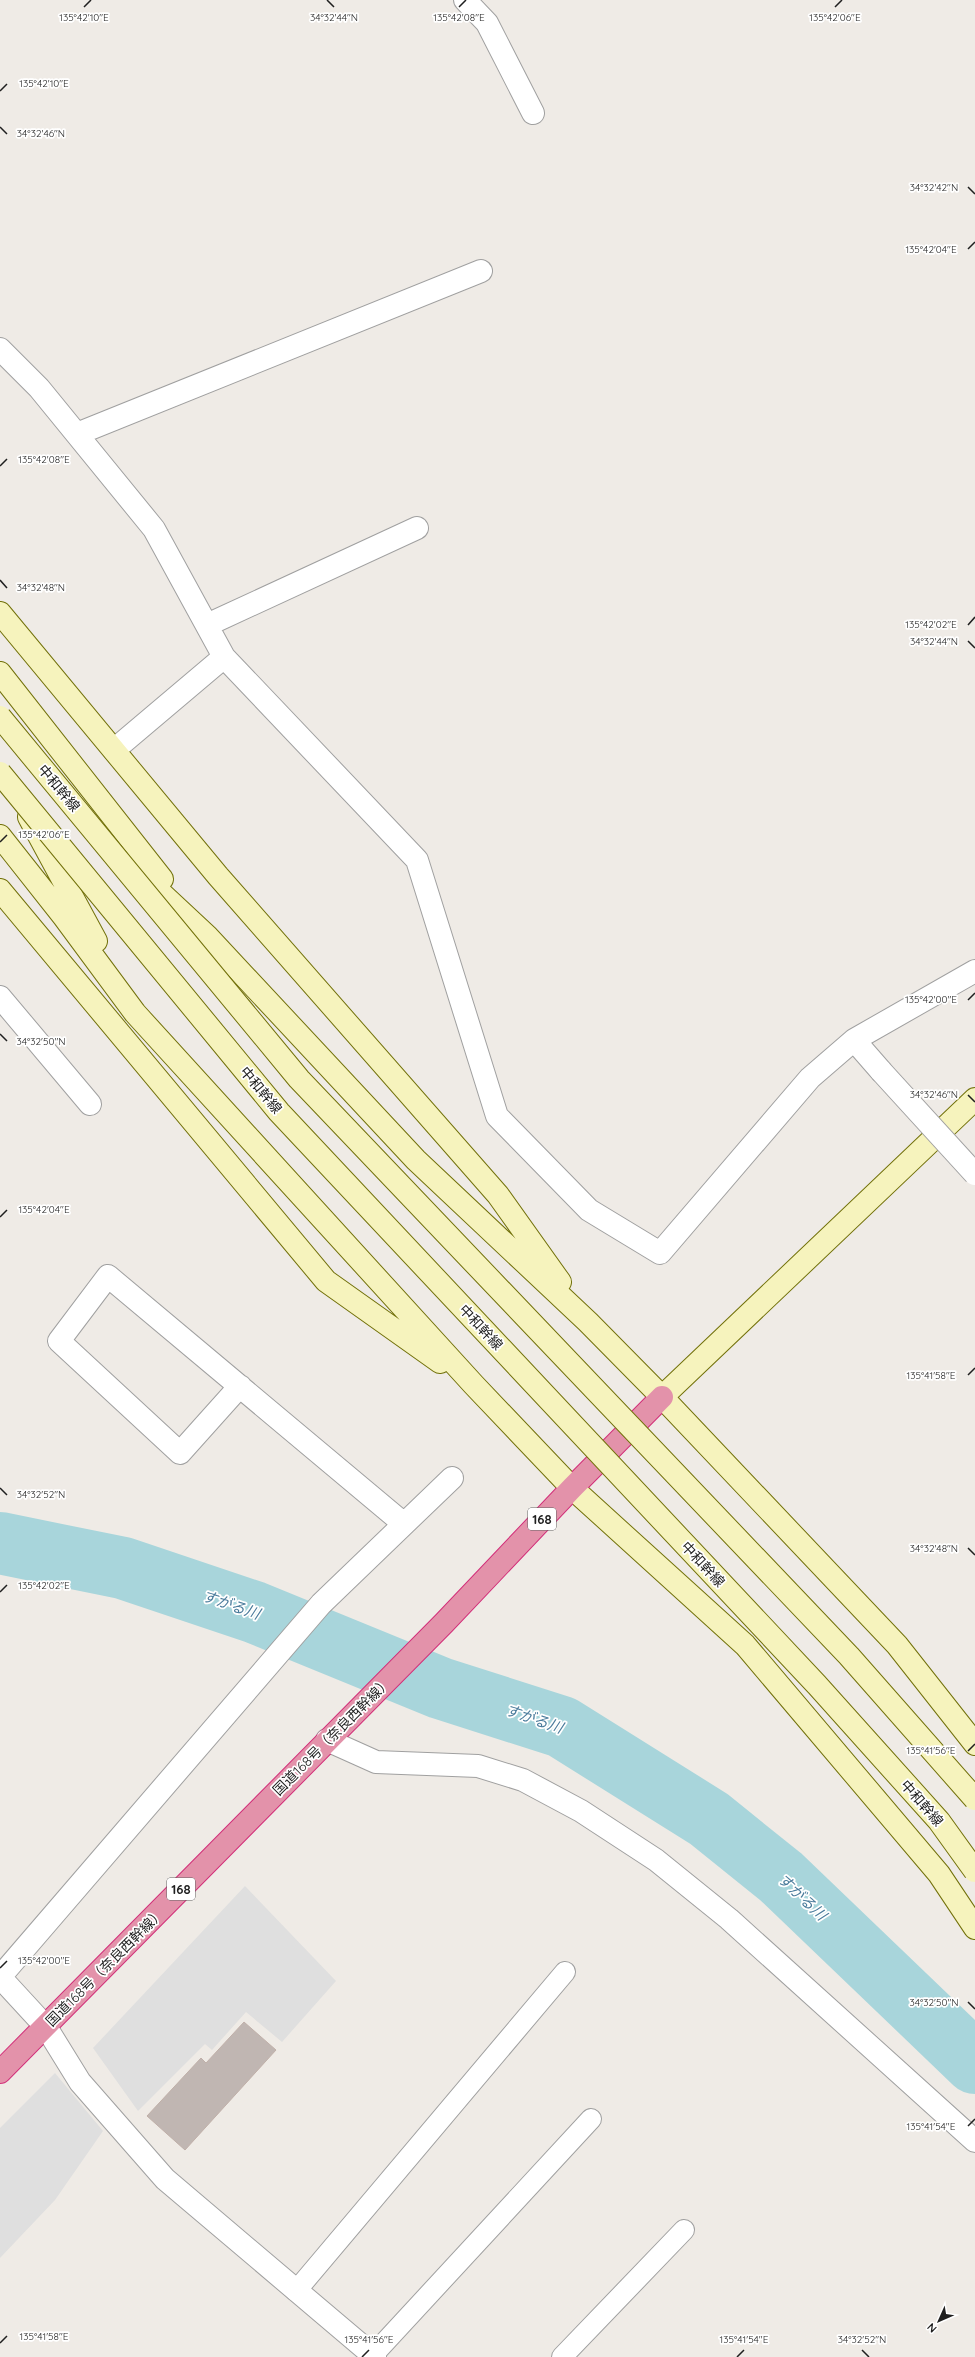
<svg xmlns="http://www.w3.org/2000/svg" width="975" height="2357" viewBox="0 0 975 2357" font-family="Quicksand,'Noto Sans JP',sans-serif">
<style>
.parking{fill:#dfdfdf}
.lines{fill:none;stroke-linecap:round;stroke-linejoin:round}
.river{stroke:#a8d5db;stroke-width:62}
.building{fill:#c0b6b2;stroke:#c0b0a9}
.lane-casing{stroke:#a0a0a0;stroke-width:22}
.street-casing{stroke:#a0a0a0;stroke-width:24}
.secondary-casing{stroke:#72710a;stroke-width:24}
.highway-casing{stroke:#d22e79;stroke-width:24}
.lane{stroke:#fff;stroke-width:20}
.street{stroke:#fff;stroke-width:22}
.secondary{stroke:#f6f3bd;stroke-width:22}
.highway{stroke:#e392aa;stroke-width:22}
.street-bridge-casing{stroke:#a0a0a0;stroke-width:24;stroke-linecap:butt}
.secondary-bridge-casing{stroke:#72710a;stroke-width:24;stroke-linecap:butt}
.street-bridge{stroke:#fff;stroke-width:22}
.secondary-bridge{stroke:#f6f3bd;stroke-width:22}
.ticks{fill:none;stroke:#1f1f1f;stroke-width:1.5}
.labels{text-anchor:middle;stroke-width:3.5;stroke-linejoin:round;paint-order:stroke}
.shield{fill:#fff;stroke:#626262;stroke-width:1}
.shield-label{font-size:13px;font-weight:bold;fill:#1f1f1f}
.street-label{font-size:14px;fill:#1f1f1f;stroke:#fff}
.water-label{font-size:15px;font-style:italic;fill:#4a7b9b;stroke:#fff}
.ticks-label{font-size:10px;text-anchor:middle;fill:#1f1f1f;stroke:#fff;stroke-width:3.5;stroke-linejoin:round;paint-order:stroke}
</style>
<rect width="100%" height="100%" fill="#efebe6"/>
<path class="parking" d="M245,1886L336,1981L282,2042L246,2012L212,2050L205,2044L138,2111L93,2048Z
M55,2073L103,2131L55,2200L0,2258V2128Z"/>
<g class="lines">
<path class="river" d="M0,1543L123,1568L254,1612L440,1688L562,1727L709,1819L781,1877L975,2063"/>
</g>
<path class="building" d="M244,2022L276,2050L185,2150L147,2116L201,2058L206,2063Z"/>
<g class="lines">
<g class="lane-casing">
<path id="lane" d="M296,2291L565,1972
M373,2355L591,2119
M562,2357L684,2230"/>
</g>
<g class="street-casing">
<path id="street" d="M465,0L487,23L533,113
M0,349L39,388L154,529L224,657L417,860L497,1116L589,1210L660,1253L810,1078L854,1040L881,1071
M77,434L481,271
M207,625L417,528
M114,750L224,657
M0,997L90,1104
M854,1040L975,971
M240,1386L180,1453L59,1341L108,1276L404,1524
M327,1740L376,1762L478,1766L523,1780L581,1811L656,1860L729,1919L975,2141
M0,1977L321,1604L452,1478
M0,1977L46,2027L80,2082L165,2179L375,2357"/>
</g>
<g class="secondary-casing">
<path id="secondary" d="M0,613L218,876L498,1195L560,1282
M0,673L162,879
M29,817L96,941
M0,836L64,917L135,1013L474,1385L572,1488L745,1645L939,1874L975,1928
M132,866L207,936L416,1160L588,1322L662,1397L897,1645L975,1744
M0,890L326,1281L440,1362
M662,1397L975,1099"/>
</g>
<g class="highway-casing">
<path id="highway" d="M0,2072L444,1623L572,1488L662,1397"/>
</g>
<use href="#lane" class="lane"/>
<use href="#street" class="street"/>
<use href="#secondary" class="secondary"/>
<use href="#highway" class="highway"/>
<g class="street-bridge-casing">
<path id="street-bridge" d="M881,1071L975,1174"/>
</g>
<g class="secondary-bridge-casing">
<path id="secondary-bridge" d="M0,717L299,1079L849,1656L975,1799
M0,773L279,1112L817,1685L939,1821L975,1871"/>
</g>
<use href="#street-bridge" class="street-bridge"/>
<use href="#secondary-bridge" class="secondary-bridge"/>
</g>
<path class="ticks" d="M327,0L334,7M84,7L91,0M459,7L466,0M835,7L842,0M0,91L7,84M0,127L7,134M968,187L975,194M968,249L975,242M0,466L7,459M0,580L7,588M968,625L975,617M968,641L975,648M0,842L7,835M968,1000L975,993M0,1034L7,1041M968,1095L975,1102M0,1217L7,1210M968,1375L975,1368M0,1488L7,1495M968,1548L975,1555M0,1592L7,1585M968,1751L975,1744M0,1968L7,1961M968,2002L975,2009M968,2126L975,2119M0,2343L7,2336M862,2350L869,2357M362,2357L369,2350M737,2357L744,2350"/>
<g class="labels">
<g class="shield">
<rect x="528" y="1508" width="28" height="22" rx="3"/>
<rect x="167" y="1878" width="28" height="22" rx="3"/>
</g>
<g class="shield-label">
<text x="542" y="1524">168</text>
<text x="181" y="1894">168</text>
</g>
<g class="street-label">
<text transform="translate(59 788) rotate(50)" y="5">中和幹線</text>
<text transform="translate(261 1090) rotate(50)" y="5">中和幹線</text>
<text transform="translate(481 1327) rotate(47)" y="5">中和幹線</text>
<text transform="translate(703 1564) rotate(47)" y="5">中和幹線</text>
<text transform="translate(332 1736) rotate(-45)" y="5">国道168号（奈良西幹線）</text>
<text transform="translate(922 1803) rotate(49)" y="5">中和幹線</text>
<text transform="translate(105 1967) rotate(-45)" y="5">国道168号（奈良西幹線）</text>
</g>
<g class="water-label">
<text transform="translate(231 1605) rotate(19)" y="5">すがる川</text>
<text transform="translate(534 1719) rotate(19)" y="5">すがる川</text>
<text transform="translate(802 1897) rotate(43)" y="5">すがる川</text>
</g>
</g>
<g class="ticks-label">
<text x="84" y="21">135°42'10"E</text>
<text x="334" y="21">34°32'44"N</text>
<text x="459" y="21">135°42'08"E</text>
<text x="835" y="21">135°42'06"E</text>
<text x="44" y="87">135°42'10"E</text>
<text x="41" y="137">34°32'46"N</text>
<text x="934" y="191">34°32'42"N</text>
<text x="931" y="253">135°42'04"E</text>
<text x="44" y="463">135°42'08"E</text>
<text x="41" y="591">34°32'48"N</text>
<text x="931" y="628">135°42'02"E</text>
<text x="934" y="645">34°32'44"N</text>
<text x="44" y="838">135°42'06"E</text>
<text x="931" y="1003">135°42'00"E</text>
<text x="41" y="1045">34°32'50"N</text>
<text x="934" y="1098">34°32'46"N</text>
<text x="44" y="1213">135°42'04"E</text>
<text x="931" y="1379">135°41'58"E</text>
<text x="41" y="1498">34°32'52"N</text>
<text x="934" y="1552">34°32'48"N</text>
<text x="44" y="1589">135°42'02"E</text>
<text x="931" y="1754">135°41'56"E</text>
<text x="44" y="1964">135°42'00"E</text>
<text x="934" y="2006">34°32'50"N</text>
<text x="931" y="2130">135°41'54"E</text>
<text x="44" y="2340">135°41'58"E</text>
<text x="369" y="2343">135°41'56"E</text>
<text x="744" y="2343">135°41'54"E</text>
<text x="862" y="2343">34°32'52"N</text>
</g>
<g transform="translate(939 2321) rotate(225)" stroke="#ffffff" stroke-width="3" paint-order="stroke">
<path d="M0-3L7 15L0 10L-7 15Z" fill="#1f1f1f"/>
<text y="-6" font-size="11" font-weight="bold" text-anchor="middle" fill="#1f1f1f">N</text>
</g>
</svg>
